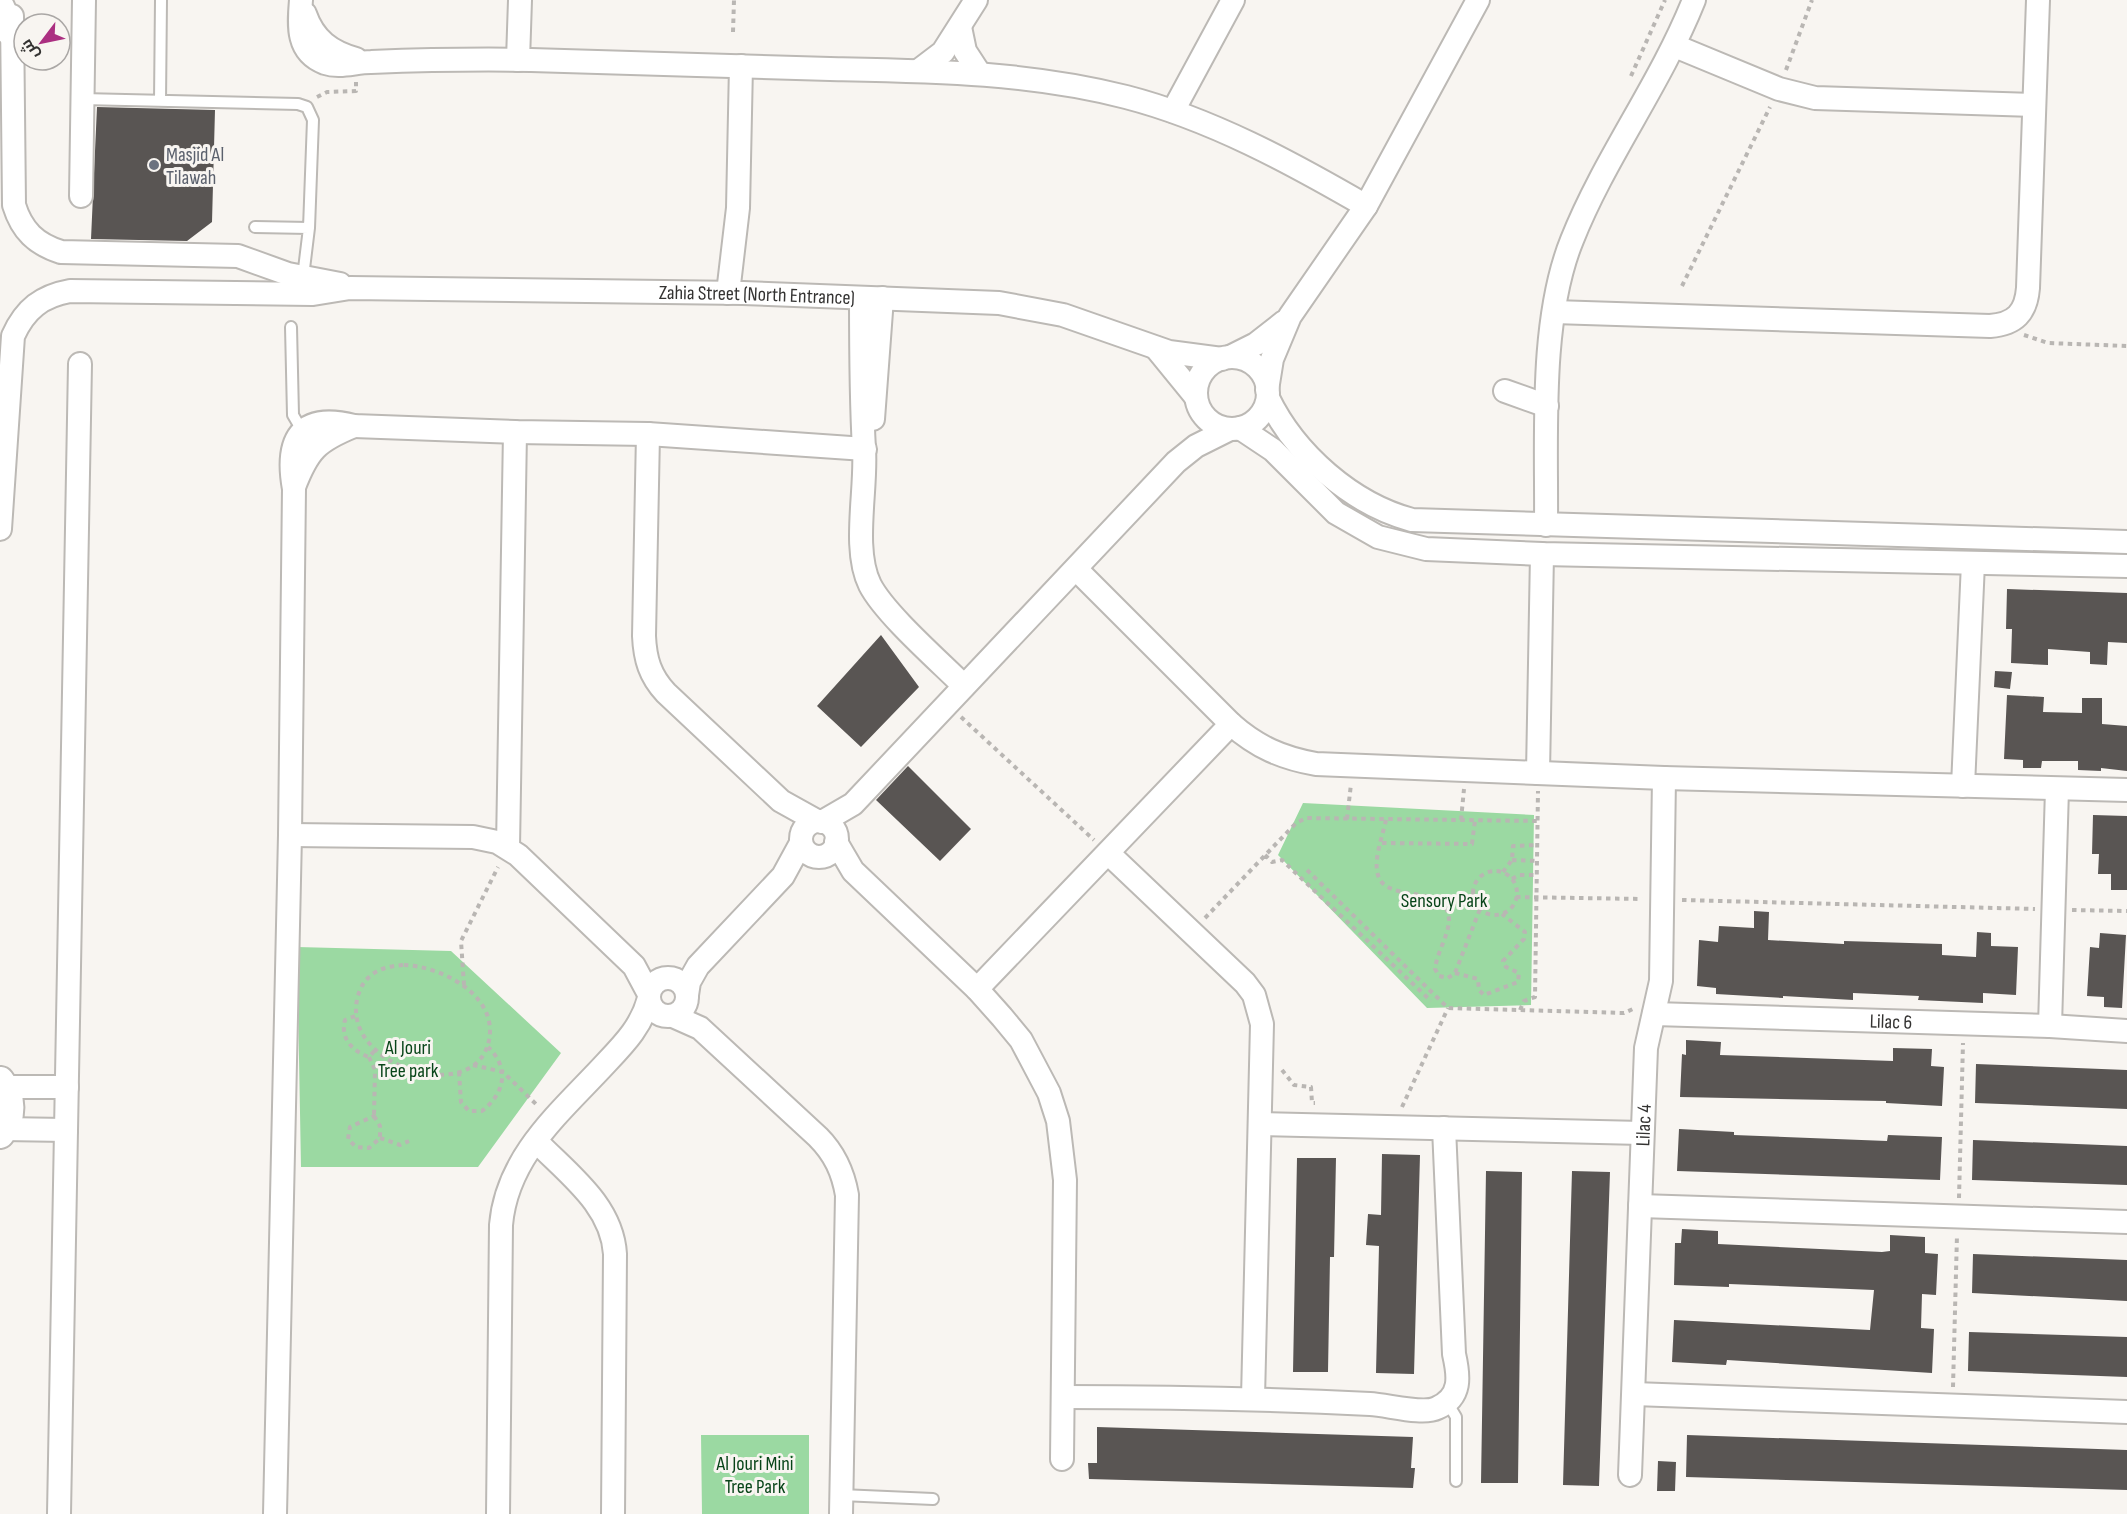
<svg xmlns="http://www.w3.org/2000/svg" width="2127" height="1514" viewBox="0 0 2127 1514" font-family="'Sofia Sans Condensed',Cairo,sans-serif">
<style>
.green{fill:#9bd9a2}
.building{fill:#595553}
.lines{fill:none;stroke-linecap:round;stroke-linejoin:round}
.service-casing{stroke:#bcb9b5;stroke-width:14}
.minor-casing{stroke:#bcb9b5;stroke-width:26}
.tertiary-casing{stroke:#bcb9b5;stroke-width:32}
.path{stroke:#b9b6b3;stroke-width:4;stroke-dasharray:4.5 4.5;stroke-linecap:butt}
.service{stroke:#fff;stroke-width:10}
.minor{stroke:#fff;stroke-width:22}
.tertiary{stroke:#fff;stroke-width:28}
.worship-dot{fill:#6b7280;stroke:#f8f5f1;stroke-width:2}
.labels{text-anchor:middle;stroke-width:6;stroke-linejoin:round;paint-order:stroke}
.worship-label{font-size:20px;fill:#5b616d;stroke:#f8f5f1;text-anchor:start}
.street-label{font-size:20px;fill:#343332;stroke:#f8f5f1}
.park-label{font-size:20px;fill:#084519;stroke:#f8f5f1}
</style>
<rect width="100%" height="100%" fill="#f8f5f1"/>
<path class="green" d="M1303,803L1534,815L1531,1005L1427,1008L1278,855Z
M297,947L451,951L561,1053L478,1167H301Z
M701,1435H809V1514H702Z"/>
<path class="building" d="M97,107L215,110L212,222L187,241L91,239Z
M2007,589L2127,593V643L2108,642L2107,665L2090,664V652L2048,649V665L2011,663L2012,629H2006Z
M881,635L919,687L861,747L817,706Z
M1995,671L2012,672L2010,689L1994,687Z
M2007,695L2044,697L2043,712L2082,713V698H2102V724L2127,726V771L2101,768V771L2078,770V761H2042L2041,768H2023V760L2004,759Z
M908,766L971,829L940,861L876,800Z
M2093,815L2127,816V890H2111V874H2098L2099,854H2092Z
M1754,911L1769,912L1768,940L1844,944V941L1942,944V955L1976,957L1977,932L1991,933V946L2018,947L2016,995L1983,993V1003L1918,1000L1919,996L1853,993V1000L1783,996V998L1716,994V988L1697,986L1699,940L1718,942L1719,926L1754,928Z
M2100,933L2126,935L2122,1008L2104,1007V997L2087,996L2090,947L2099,948Z
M1686,1040L1721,1042L1720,1055L1893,1061V1048L1932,1049L1931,1066L1944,1067L1942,1106L1886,1103V1101L1680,1097L1682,1054L1686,1055Z
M1976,1064L2127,1070V1109L1975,1103Z
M1679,1129L1734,1132V1135L1887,1141L1888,1135L1942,1137L1940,1180L1677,1171Z
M1973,1140L2127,1146V1185L1972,1180Z
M1382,1154L1420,1155L1414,1374L1376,1373L1379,1246L1366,1245L1368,1214L1381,1215Z
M1297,1158H1336L1334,1257H1330L1328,1372H1293Z
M1486,1171L1522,1172L1518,1483H1481Z
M1572,1171L1610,1172L1599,1486L1563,1485Z
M1682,1229L1718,1231V1244L1882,1252L1890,1251V1235L1925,1237V1253L1938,1254L1936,1295L1922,1294L1921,1328L1934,1329L1932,1373L1727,1360L1726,1365L1672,1362L1674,1320L1870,1330L1874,1290L1729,1284V1287L1674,1285L1675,1243H1681Z
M1973,1254L2127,1260V1301L1972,1293Z
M1969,1332L2127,1337V1377L1968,1371Z
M1097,1427L1413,1437L1411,1468H1415L1413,1488L1089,1479L1088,1463H1097Z
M1687,1435L2127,1450V1490L1686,1477Z
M1658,1461L1676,1462L1675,1491H1657Z"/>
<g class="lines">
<g class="service-casing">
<path id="service" d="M82,99L298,104L307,107L313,120L309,228L303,277
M160,101L161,0
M255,227L309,228
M291,327L293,415L303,432
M1447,1402L1456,1417V1481
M841,1495L933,1499"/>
</g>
<g class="minor-casing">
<g id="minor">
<path d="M301,0C299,25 296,52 325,63C340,68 355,62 371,62C424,60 478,59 531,60C631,63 730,66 830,69C929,71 1029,72 1126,97C1211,119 1290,162 1366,206"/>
<path d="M305,14C314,40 331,52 356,59"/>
<path d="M12,16L14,205C22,231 36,244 61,252L238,256L288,274L340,284"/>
<path d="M960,27L965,51L980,74"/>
<path d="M1675,46L1779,89L1815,98L2034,105"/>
<path d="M518,60L520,0"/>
<path d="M918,71L943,52L976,0"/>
<path d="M1173,111L1233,0"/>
<path d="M81,196L84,0"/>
<path d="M728,293L738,208L741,66"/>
<path d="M861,298C861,348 861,398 864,449C867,489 852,549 870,585C885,614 939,661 964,686"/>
<path d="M1554,312L1990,326C2015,324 2026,313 2028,288L2038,0"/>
<path d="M1156,348L1196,397"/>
<path d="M1230,357L1256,344L1284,322"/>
<circle cx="1232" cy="393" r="36"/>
<path d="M1267,390L1272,359L1290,316L1366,206L1478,0"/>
<path d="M1505,391L1547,406"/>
<path d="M1268,398C1295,454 1352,504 1412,520L2127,542"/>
<path d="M873,419L882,298"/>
<path d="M1240,428L1273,450L1336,513L1378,537L1426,549L1542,554L2127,566"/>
<path d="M648,434L644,636C645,659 650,676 666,693L781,801L817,821"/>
<path d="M294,487C308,450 317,441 354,426"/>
<path d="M1546,525C1547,438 1539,321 1572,240C1605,157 1660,85 1694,0"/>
<path id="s1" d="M0,529L13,336C25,309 42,296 70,291L313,294L350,288L743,293L999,303L1063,315L1169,352L1222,359"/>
<path d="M1077,570L1231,724C1257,747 1282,758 1316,764L1664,778L2127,790"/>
<path d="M1538,773L1542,554"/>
<path d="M1963,786L1973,563"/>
<circle cx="819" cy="839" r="18"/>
<path d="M822,822L853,804L1176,462L1196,446L1230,429"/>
<path d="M290,835L473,837L497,842L518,855L634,966L649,994"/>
<path d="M836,842L853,871L977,989L1002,1017L1021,1040L1049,1093L1058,1121L1065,1180L1062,1459"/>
<path d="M508,847L515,432"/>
<path d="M1108,853L1245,983L1254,995L1262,1024L1253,1398"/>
<circle cx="668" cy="997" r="19"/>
<path d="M977,989L1231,724"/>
<path d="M687,995L689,982L698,966L783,876L801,843"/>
<path id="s2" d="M1654,1014L2050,1026L2127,1031"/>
<path d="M673,1016L700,1028L818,1137C835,1154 843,1172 847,1195L841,1514"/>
<path d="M2050,1026L2057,789"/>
<path d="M5,1087H67"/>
<path d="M1262,1124L1642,1133"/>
<path d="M3,1129L66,1130"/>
<path d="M536,1141C568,1174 612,1205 615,1254L613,1514"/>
<path d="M1640,1206L2127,1222"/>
<path d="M1634,1394L2127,1412"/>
<path d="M1064,1397C1166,1397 1268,1399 1370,1404C1388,1405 1423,1415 1437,1408C1462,1397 1459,1376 1454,1354L1444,1128"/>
<path id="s3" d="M1630,1475L1646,1048L1661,981L1664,778"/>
<path d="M59,1514L80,364"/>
<path d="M275,1514L290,835L294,489C285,440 300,412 354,426L515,432L648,434L865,449"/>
<path d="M498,1514L501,1225C507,1155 562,1111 607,1062C626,1042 642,1025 649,998"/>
</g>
</g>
<g class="tertiary-casing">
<path id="tertiary" d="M0,7L11,32
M0,1081C12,1096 13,1118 0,1134"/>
</g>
<path class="path" d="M733,32L734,0
M1786,70L1812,0
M1631,76L1665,0
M317,97L327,92L356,91V82
M1682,286L1770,107
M2024,335L2048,343L2127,346
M961,717L1094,840
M1347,819L1351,784
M1386,820C1383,835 1373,860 1378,875C1386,904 1447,883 1449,919C1449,935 1437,952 1435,969L1439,976L1448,978L1455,973L1480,909
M1461,820L1464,789
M1382,843L1472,844L1475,820
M1265,855L1272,862L1282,860L1431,1001
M1512,860L1538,861
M1307,870L1448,1008L1624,1013L1633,1009
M1473 893a22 22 0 1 1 44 0a22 22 0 1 1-44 0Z
M1503,872L1512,860L1513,846L1538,845
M1512,879L1519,875H1537
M1516,897L1642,899
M1682,900L2035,909
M2072,910L2127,911
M1205,918L1296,823L1306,818L1538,821
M404,965C438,966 491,991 490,1032C486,1114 329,1066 360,990C368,971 386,966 404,965Z
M1455,973L1478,979L1479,990L1484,995L1518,982L1519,973L1506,967L1503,961L1524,939L1525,932L1502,914
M464,985L461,941L498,867
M1520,1010L1524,1001L1535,997L1538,791
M355,1016L345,1020C340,1038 352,1051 369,1057L376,1049
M369,1057L375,1070L374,1116
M473,1065L503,1072L538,1106
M1282,1070L1294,1085L1311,1087L1312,1103H1315
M459,1072L461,1102L469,1111H482C505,1093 510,1068 488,1047
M1402,1107L1448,1008
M374,1116L380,1126V1138L369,1148L356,1147L348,1139L350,1127Z
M380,1138L400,1145L409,1141
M1959,1198L1963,1043
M1953,1387L1957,1235"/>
<use href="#service" class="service"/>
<use href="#minor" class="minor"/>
<use href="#tertiary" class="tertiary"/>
</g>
<circle class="worship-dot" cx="154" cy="165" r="6"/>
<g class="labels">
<g class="worship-label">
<text x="166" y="161">Masjid Al<tspan x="166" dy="23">Tilawah</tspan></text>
</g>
<g class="street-label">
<text dy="7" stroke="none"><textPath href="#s1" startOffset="957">Zahia Street (North Entrance)</textPath></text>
<text dy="7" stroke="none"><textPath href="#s2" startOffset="237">Lilac 6</textPath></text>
<text dy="7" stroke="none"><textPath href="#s3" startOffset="350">Lilac 4</textPath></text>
</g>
<g class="park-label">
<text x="1444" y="907">Sensory Park</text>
<text x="408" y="1054">Al Jouri<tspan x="408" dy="23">Tree park</tspan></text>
<text x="755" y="1470">Al Jouri Mini<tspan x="755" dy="23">Tree Park</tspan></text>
</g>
</g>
<g transform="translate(42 42) rotate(238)"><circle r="28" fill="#f8f5f1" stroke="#aaa7a5" stroke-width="1.5"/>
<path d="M0-4.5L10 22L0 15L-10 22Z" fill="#ab2f81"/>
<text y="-9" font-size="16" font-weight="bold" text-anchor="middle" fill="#343332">ش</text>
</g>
</svg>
